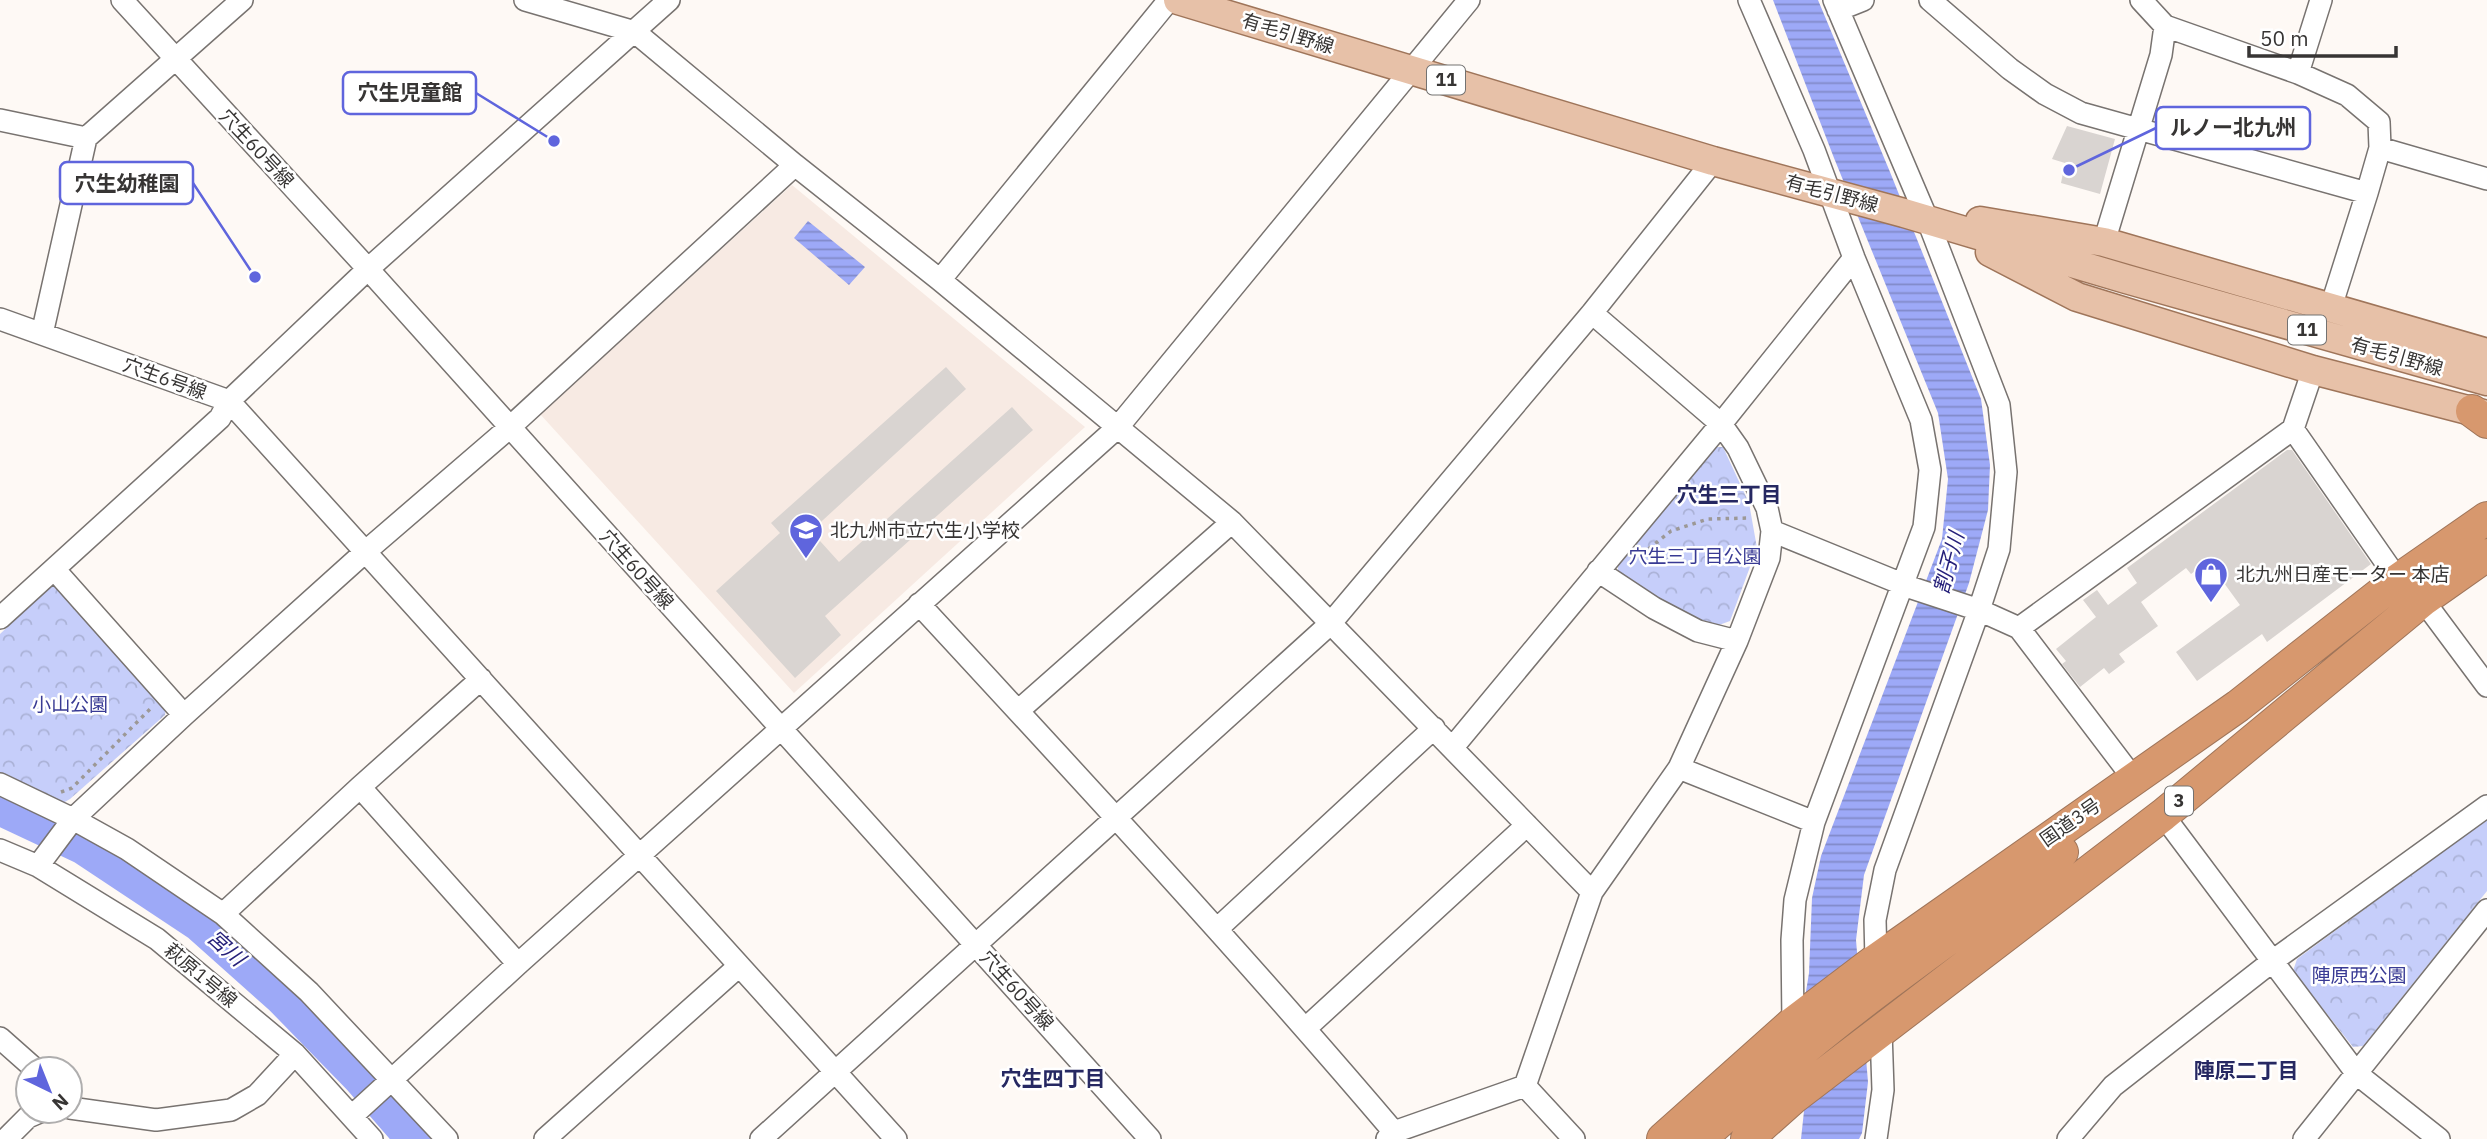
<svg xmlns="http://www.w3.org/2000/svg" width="2487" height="1139" viewBox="0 0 2487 1139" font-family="'IBM Plex Sans','Noto Sans JP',sans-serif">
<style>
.built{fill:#f7eae3}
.park{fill:url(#park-crowns)}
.water{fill:url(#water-rules)}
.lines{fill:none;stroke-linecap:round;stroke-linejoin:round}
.river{stroke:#9da9f7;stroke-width:35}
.building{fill:#d9d4d1}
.minor-casing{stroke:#787370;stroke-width:24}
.major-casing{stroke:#9f755a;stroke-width:31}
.highway-casing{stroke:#9f755a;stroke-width:34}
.path{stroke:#9c9896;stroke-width:3.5;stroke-dasharray:3.5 5;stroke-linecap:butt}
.minor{stroke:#fff;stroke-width:21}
.major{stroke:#e7c1a8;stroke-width:28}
.highway{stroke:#d7986e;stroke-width:32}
.labels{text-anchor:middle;stroke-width:5;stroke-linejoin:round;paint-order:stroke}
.shield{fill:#fff;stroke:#737271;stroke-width:2}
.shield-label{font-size:18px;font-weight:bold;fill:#373534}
.street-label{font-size:19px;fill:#373534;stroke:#fff}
.poi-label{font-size:19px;fill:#373534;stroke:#fff;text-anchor:start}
.park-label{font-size:19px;fill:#383a94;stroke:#fff}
.neighbourhood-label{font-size:21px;font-weight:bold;fill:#262862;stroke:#fff}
.water-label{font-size:21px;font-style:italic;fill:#26217a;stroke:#fff}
.leader{fill:none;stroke:#5f65dd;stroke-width:2.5}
.callout-dot{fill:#5f65dd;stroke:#fff;stroke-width:2.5}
.callout{fill:#fff;stroke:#5f65dd;stroke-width:2.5}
.callout-label{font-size:21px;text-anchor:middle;font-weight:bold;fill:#373534}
</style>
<defs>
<pattern id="park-crowns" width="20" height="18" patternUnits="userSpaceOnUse" patternTransform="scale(1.75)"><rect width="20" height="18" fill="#c6cefa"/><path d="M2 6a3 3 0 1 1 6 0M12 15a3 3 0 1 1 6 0" fill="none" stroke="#abb2d7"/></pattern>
<pattern id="water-rules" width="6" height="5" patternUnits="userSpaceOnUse" patternTransform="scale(1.75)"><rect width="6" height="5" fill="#9da9f7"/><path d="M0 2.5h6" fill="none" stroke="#818ac9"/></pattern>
</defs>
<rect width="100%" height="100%" fill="#fef9f5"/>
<path class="built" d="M792,185L1085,427L794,693L540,414Z"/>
<path class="park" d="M1713,447H1723L1749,503L1757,548L1730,621L1719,625L1679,614L1618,575V563Z
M51,586H59L166,704L165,715L70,799L63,803L0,776V634Z
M2487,819V891L2363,1046L2353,1047L2293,971L2297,959Z"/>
<path class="water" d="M1773,0H1818L1890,172L1981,399L1990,465L1988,510L1969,583L1864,875L1856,940L1868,1082L1862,1133L1859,1139H1801L1804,1111L1802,1016L1809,973L1812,898L1821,856L1942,539L1948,479L1938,413L1834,158Z
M808,221L865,267L849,285L794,238Z"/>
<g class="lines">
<path class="river" d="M0,808L83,847L199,924L282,998L360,1078L413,1139"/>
</g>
<path class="building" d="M2067,126L2115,139L2100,194L2061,183L2065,163L2052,159Z
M946,367L966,389L811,531L839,562L1012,407L1033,430L825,616L841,635L795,678L716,591L780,533L771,523Z
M2287,450H2292L2371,564L2267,642L2262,634L2197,681L2176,652L2240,605L2208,561L2191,574L2186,568L2141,602L2158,626L2119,654L2125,662L2109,674L2104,668L2080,687L2062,664L2066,661L2056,649L2096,617L2083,600L2097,590L2108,605L2137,583L2127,568Z"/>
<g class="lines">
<g class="minor-casing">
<path id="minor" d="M122,0L368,269L1150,1139
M525,0L635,32L795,165L940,280L1232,522L1592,892
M1749,0L1814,150L1854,258L1921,420L1930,470L1924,527L1814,822L1795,900L1792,940L1793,1023
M1834,0L1928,221L1999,405L2006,472L1999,549L1979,610L1885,870L1875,920L1876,960
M1930,0L2010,69L2045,94L2081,113L2367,193
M2141,0L2165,26L2298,73L2347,95L2379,122L2380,148L2367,193L2331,307
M1838,10L1863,0
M2298,73L2321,0
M0,120L86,138
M2380,148L2487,179
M2104,242L2161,55L2165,26
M940,280L1169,0
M0,319L229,401L368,269L669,0
M42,334L86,138L242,0
M2293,429L2398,580
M1772,531L1912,588L1979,610L2019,628L2133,778
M54,569L184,715
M1598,571L1654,608L1698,631L1737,641
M2423,600L2487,686
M919,604C1080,778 1241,952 1394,1132
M0,618L220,418L229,401L896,1139
M2019,628L2293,429L2313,370
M1018,711L1232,522
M1453,747L1721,424L1854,258
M1679,768L1814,822
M0,784L73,819L127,849L223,914L309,992L447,1139
M360,787L518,964
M2163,815L2357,1074L2439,1139
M0,850L38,866L157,939L295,1054L372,1139
M38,866L73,819L184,715L365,552L509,428L795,165
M223,914L360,787L481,679
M1217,929L1434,728
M1306,1028L1527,825
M0,1038L35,1069
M1525,1086L1574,1139
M70,1108L156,1120L231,1110L257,1095L295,1054
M352,1116L518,964L1118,427L1469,0
M6,1139L28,1117L42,1111
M545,1139L739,966
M761,1139L1330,624L1592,313L1713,161
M1387,1139L1394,1132L1525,1086L1592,892L1679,768L1737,641L1769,558L1772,531L1767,508L1738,448L1721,424L1592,313
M1876,1139L1883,1090L1881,1031
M2068,1139L2113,1086L2274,960L2487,806
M2304,1139L2487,910"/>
</g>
<g class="major-casing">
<path id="major" d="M1178,0L1713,161L1904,213L2126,279L2487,381
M1980,221L2104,242L2487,353
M1990,252L2077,297L2313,370L2487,415"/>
</g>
<g class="highway-casing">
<path id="highway" d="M2472,411L2487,422
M1663,1139L1793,1023L1876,960L2238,706L2398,580L2487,518
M1700,1139C1759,1086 1819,1035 1882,988C1942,943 2003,900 2062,852
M1747,1139L1793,1098L2163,815L2423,600L2487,555"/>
</g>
<path class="path" d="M1642,554L1671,531L1708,519L1750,518
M61,792L72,788L152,707"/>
<use href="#minor" class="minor"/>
<use href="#major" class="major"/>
<use href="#highway" class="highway"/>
</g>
<defs>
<g id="school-pin" transform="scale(1.75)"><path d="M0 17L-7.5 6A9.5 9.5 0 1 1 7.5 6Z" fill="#5f65dd" stroke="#fff"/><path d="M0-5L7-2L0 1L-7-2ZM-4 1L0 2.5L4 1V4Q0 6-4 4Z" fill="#fff"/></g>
<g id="shop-pin" transform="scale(1.75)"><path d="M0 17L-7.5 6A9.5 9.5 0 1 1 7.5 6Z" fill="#5f65dd" stroke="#fff"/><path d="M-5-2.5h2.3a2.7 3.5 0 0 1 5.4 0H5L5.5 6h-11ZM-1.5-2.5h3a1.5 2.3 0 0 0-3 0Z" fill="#fff"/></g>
</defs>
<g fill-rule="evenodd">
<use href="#school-pin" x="806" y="530"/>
<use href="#shop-pin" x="2211" y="574"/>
</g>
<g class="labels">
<g class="shield">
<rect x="1427" y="65.5" width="38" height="29" rx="5"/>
<rect x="2288" y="315.5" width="38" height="29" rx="5"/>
<rect x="2165" y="786.5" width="28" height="29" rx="5"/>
</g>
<g class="shield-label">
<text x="1446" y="86">11</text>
<text x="2307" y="336">11</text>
<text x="2179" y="807">3</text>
</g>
<g class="street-label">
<text transform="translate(1288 33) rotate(17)" y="7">有毛引野線</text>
<text transform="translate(257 148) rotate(47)" y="7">穴生60号線</text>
<text transform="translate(1832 193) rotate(15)" y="7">有毛引野線</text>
<text transform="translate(2397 356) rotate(16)" y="7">有毛引野線</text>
<text transform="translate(165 378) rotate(20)" y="7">穴生6号線</text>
<text transform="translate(637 569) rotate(48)" y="7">穴生60号線</text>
<text transform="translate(2070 822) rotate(-35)" y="7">国道3号</text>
<text transform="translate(201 975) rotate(40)" y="7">萩原1号線</text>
<text transform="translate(1017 990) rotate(48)" y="7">穴生60号線</text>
</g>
<g class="poi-label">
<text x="830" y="537">北九州市立穴生小学校</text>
<text x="2236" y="581">北九州日産モーター 本店</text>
</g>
<g class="park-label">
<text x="1695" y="563">穴生三丁目公園</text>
<text x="70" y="711">小山公園</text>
<text x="2359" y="982">陣原西公園</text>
</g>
<g class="neighbourhood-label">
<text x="1729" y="502">穴生三丁目</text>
<text x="2246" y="1078">陣原二丁目</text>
<text x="1053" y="1086">穴生四丁目</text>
</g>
<g class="water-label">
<text transform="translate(1949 563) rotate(-75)" y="7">割子川</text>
<text transform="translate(226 948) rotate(42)" y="7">宮川</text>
</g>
</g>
<path class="leader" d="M554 141L476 93M2069 170L2156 128M255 277L193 183"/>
<g class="callout-dot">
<circle cx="554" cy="141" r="7"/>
<circle cx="2069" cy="170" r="7"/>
<circle cx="255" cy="277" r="7"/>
</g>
<g class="callout">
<rect x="343" y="72" width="133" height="42" rx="7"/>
<rect x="2156" y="107" width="154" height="42" rx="7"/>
<rect x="60" y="162" width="133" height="42" rx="7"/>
</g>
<g class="callout-label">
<text x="410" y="100">穴生児童館</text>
<text x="2233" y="135">ルノー北九州</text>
<text x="127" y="191">穴生幼稚園</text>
</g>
<g transform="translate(49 1090) rotate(137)"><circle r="33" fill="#ffffff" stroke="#afaeae" stroke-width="2"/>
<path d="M0-5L12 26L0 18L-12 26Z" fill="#5f65dd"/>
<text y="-10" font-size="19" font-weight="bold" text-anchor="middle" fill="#373534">N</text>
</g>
<path d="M2249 46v10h147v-10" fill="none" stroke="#373534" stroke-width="3.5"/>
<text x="2260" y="46" font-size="21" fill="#373534" stroke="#ffffff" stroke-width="5" paint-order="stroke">50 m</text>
</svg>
